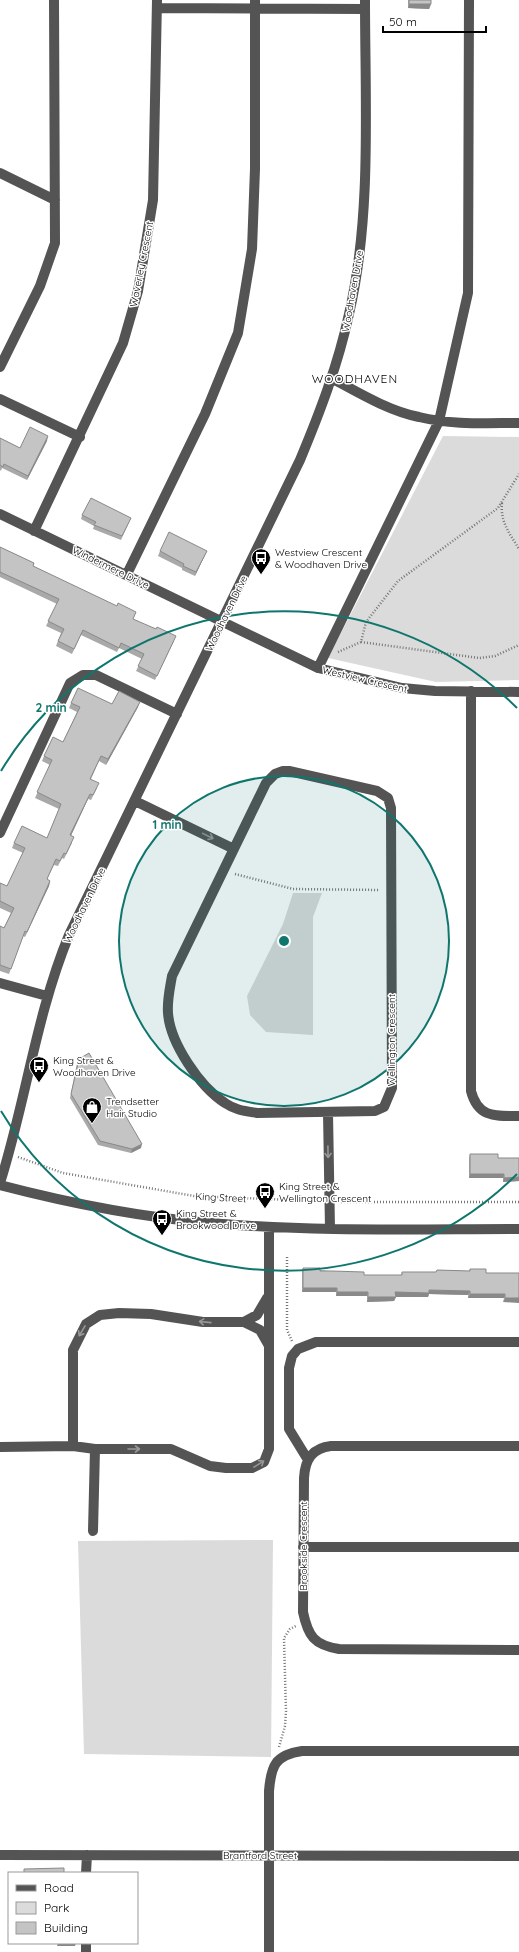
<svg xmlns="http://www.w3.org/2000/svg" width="519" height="1952" viewBox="0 0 519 1952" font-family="Quicksand,sans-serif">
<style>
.green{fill:#dbdbdb}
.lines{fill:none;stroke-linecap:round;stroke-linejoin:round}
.path{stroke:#767676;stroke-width:2.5;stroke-dasharray:1 2;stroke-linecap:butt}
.minor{stroke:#545454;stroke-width:10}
.wall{fill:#a9a9a9}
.shaded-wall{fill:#898989}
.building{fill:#c4c4c4;stroke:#898989}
.oneway{stroke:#989898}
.ring{fill:none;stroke:#0f766e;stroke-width:2}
.labels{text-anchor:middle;stroke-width:3;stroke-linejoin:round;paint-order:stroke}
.street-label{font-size:10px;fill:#000;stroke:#fff}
.poi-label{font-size:10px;fill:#000;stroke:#fff;text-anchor:start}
.quarter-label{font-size:12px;letter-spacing:1px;fill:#000;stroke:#fff}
.centre{fill:#0f766e;stroke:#fff;stroke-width:2}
.ring-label{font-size:12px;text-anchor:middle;font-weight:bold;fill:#0f766e;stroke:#fff;stroke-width:3;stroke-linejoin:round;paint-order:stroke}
</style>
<rect width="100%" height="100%" fill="#fff"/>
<path class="green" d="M443,436L519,437V680L436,682L328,658Z
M293,893H322L313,917V1035L266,1032L250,1015L247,996L283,924Z
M273,1540L271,1757L84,1754L78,1541Z"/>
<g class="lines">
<path class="path" d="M502,503C500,522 510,534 519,549
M361,642L479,658L495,656L519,645
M338,652L361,642L366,622L398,581L498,508L519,474
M235,874L293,889L380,890
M18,1157L63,1173L194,1196L318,1201
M341,1202H519
M287,1257V1330L292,1341
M279,1747L285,1726L286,1711L284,1638L290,1629L296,1626"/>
<path class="minor" d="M157,8L365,9
M0,173L55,200
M0,367L40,286L55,243L54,0
M333,379C359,393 389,411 419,417C452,425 485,423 519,423
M0,399L80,437
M0,514L318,668L402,688L435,691L519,692
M34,531L123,343L138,291L153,200L157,0
M127,574L205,414L238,333L252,249L255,169V0
M318,668L439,421L468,293L469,0
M471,691V1091C478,1118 495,1116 519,1116
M283,771H289L377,791L388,798L391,808L392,1088L384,1107L375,1111L257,1113C245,1111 235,1110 225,1103C200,1087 170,1043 168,1013C167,1000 170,988 172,976L266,783L275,774Z
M135,801L234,849
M0,833L70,683L83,675H96L177,714
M0,983L47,996
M328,1113L330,1229
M0,1183C26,1101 36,1015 69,935L300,460C320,412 338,365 349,314C372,216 365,101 365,0
M0,1185C69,1203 140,1217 211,1223C313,1232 416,1229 519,1229
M244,1322L260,1330L268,1344
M73,1446V1350L86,1324L100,1315L119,1313L151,1314L203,1322H244L257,1315L267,1298
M519,1446H331C312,1448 305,1460 304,1478L303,1612C308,1636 314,1645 339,1649L519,1650
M0,1447L73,1446L95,1449H171L210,1466L226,1468H252L264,1462L269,1449V1227
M308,1460L289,1429V1368L292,1356L298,1349L316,1342H519
M93,1531L95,1449
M303,1547H519
M0,1855L519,1856
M86,1873L87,1855
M86,1952V1943
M269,1952V1791C271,1766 275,1755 302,1751H519"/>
</g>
<path class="wall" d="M408,0H431V4L429,9L408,8Z
M0,438L20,448L47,441L27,480L2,468L1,471L0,470Z
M82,515L131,518L121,540L93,529L94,526L81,519Z
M0,547L34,563L33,566L174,641L155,680L136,671L142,659L119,648L117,652L81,635L72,654L56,646L61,633L46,626L57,604L0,577Z
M160,551H207L195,576L182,570V568L158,556Z
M71,703L112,704L138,707L106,765L99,761L91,779L97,788L91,800L88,799L71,835L72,843L64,859L62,858L58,866L54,865L47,879L50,881L49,886L25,937L23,936L9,974L0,971V926L4,928L11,913L0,908V883L7,886L23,853L12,848L14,843L47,838L59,809L35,798L50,765L42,761L44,756L63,742L77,712L69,708Z
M79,1059L141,1148L131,1153L98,1145L70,1098L77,1063Z
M470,1154L498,1158H519V1181L503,1182V1178H469V1158Z
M303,1268L364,1275H401L402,1272H436L437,1270L469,1271L470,1269L486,1273H519L503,1302L504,1298H468V1295L429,1294L428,1297H396L394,1301L367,1302V1296H336V1292H302V1272Z"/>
<path class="shaded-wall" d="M409,4H431L429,9L408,8Z
M48,436L47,441L27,480L28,476Z
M207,551L205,555L195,576L196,572Z
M140,702L138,707L106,765L108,759Z
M90,794L88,799L69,840L70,835Z
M50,881L49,886L25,937L27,932Z
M142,1144L141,1148L131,1153L132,1149Z
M470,1174H504L503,1178H469Z
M519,1177V1181L503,1182L504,1178Z
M303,1288H337L336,1292H302Z
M429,1290L470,1291L468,1295L429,1294L428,1297H394L395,1292Z
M337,1292H368L367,1296H336Z
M470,1294H505L504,1298H468Z
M368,1297H396L394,1301L367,1302Z
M505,1298H519V1303L503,1302Z
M58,1943H76L75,1946H57Z"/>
<path class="building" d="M409,0H431V4H409Z
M30,427L48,436L28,476L4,464L3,467L0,465V438L20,448Z
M91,498L131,518L122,536L94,525L96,522L82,515Z
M169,532L207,551L196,572L183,566L184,564L160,551Z
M0,547L34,563L33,566L117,606L118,603L136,612L133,619L156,629L157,627L176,636L157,676L138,666L144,654L121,643L119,648L83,630L74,649L58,641L64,629L48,621L59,599L0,572Z
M78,688L112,704L119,691L140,702L108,759L101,756L90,779L99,783L93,795L90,794L70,835L74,837L66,854L64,853L60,861L56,859L47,879L50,881L27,932L25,931L11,969L0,965V926L4,928L14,908L0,901V883L7,886L25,848L14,843L22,826L47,838L61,804L37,792L52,760L44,756L53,737L63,742L80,707L71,703Z
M89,1053L142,1144L132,1149L100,1141L71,1094L79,1059Z
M470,1154H498V1158H519V1177L504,1178V1174H470Z
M303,1268H320V1271H332L364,1272V1275H402V1272H436L437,1270L470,1271V1269H486V1273H519V1298H505V1294H470V1291L429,1290V1293L395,1292L396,1297H368V1292H337V1288H303Z
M64,1868V1873H24V1869Z"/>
<defs><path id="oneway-shaft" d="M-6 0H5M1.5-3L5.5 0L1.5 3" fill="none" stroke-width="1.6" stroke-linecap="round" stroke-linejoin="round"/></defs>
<g class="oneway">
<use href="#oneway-shaft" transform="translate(208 836) rotate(26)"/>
<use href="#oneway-shaft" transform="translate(328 1152) rotate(89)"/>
<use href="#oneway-shaft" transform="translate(205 1322) rotate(-174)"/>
<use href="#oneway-shaft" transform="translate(82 1331) rotate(121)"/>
<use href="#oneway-shaft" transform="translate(134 1449)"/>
<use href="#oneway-shaft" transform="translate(259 1464) rotate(-32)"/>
</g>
<circle cx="284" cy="941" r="165" fill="#0f766e" fill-opacity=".12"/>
<g class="ring">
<circle cx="284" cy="941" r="165"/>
<path d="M517 1174A330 330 0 0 1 1 1111M1 771A330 330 0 0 1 517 708"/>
</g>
<defs>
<g id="bus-pin" transform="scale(1)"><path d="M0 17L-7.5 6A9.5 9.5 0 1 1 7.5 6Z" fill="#000" stroke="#fff"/><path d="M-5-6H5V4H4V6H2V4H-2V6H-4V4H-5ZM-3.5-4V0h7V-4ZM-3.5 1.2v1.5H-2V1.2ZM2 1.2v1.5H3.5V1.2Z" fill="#fff"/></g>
<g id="shop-pin" transform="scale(1)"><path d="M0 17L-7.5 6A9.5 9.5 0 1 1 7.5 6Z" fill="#000" stroke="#fff"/><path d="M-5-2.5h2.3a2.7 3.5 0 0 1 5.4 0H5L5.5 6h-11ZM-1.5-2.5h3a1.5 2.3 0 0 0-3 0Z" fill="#fff"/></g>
</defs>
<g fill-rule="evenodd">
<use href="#bus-pin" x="261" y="558"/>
<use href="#bus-pin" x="39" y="1066"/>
<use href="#shop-pin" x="92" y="1107"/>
<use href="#bus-pin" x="265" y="1192"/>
<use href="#bus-pin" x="162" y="1219"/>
</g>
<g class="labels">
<g class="street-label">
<text transform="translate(141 264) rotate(-79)" y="4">Waverley Crescent</text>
<text transform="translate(352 291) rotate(-80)" y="4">Woodhaven Drive</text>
<text transform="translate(111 567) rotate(26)" y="4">Windermere Drive</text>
<text transform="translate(226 613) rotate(-64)" y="4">Woodhaven Drive</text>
<text transform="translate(365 679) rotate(13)" y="4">Westview Crescent</text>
<text transform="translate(84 905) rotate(-64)" y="4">Woodhaven Drive</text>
<text transform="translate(391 1040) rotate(-90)" y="4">Wellington Crescent</text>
<text transform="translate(221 1197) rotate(3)" y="4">King Street</text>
<text transform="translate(303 1546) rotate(-90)" y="4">Brookside Crescent</text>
<text x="260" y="1859">Brantford Street</text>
</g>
<g class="poi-label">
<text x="275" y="556">Westview Crescent<tspan x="275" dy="12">&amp; Woodhaven Drive</tspan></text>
<text x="53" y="1064">King Street &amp;<tspan x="53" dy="12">Woodhaven Drive</tspan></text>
<text x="106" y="1105">Trendsetter<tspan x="106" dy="12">Hair Studio</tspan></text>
<text x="279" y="1190">King Street &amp;<tspan x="279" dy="12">Wellington Crescent</tspan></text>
<text x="176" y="1217">King Street &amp;<tspan x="176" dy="12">Brookwood Drive</tspan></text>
</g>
<g class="quarter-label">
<text x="355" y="383">WOODHAVEN</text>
</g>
</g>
<circle cx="284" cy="941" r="6" class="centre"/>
<g class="ring-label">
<text x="51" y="712">2 min</text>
<text x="167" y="829">1 min</text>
</g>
<rect x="8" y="1872" width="130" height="72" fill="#ffffff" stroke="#999999"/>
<rect x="16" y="1885" width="20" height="6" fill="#545454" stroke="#999999"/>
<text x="44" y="1892" font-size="12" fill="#000000">Road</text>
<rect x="16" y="1902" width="20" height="12" fill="#dbdbdb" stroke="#999999"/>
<text x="44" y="1912" font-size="12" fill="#000000">Park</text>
<rect x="16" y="1922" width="20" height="12" fill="#c4c4c4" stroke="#999999"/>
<text x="44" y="1932" font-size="12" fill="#000000">Building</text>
<path d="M383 26v6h103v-6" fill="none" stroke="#000000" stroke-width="2"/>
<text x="389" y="26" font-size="12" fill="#000000" stroke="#ffffff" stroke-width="3" paint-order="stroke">50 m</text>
</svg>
